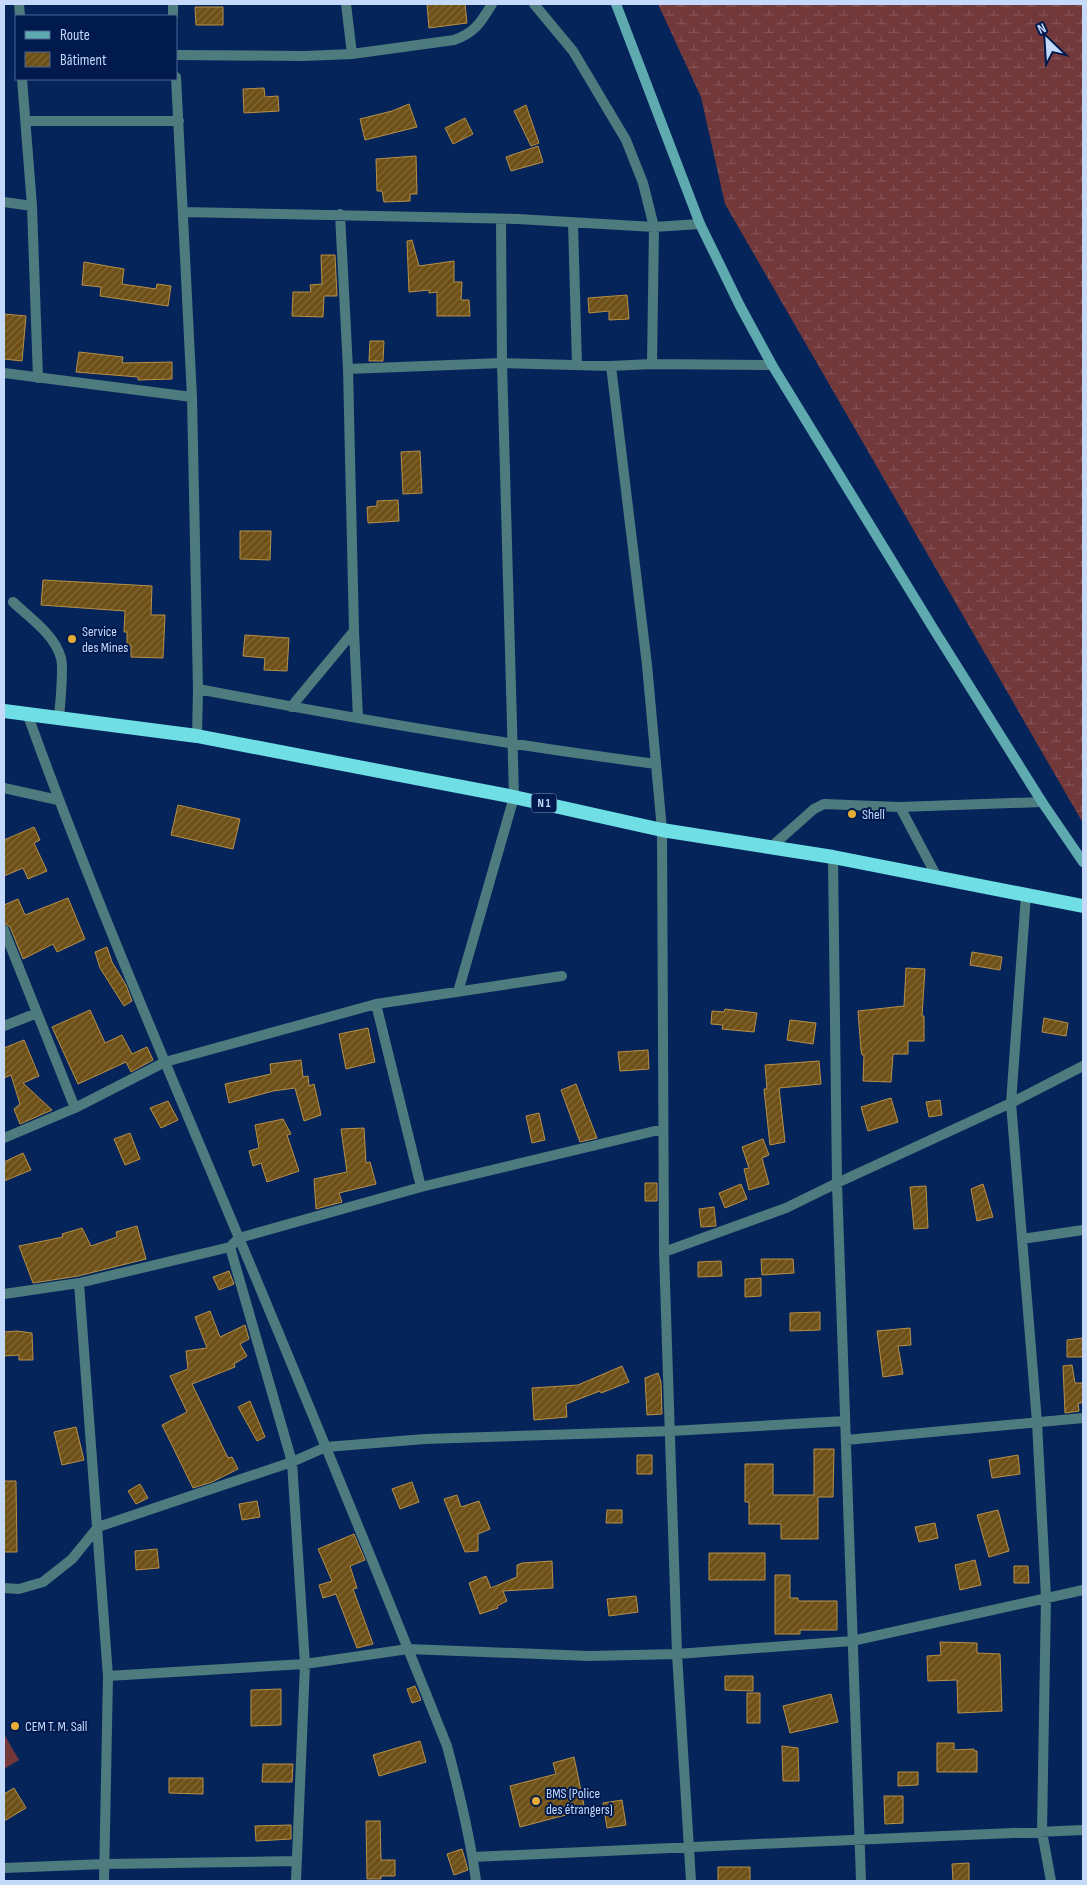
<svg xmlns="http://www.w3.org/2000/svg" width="1087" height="1885" viewBox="0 0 1087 1885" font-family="'Sofia Sans Condensed',sans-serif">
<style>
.wetland{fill:url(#wetland-marsh)}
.garden{fill:#733839}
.building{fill:url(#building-hatch);stroke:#b89047}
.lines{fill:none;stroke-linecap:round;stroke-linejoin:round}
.service{stroke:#4e7b7e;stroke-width:10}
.minor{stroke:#4e7b7e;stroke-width:10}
.tertiary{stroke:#4e7b7e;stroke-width:10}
.secondary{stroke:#5faaae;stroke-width:10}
.trunk{stroke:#6fdfe5;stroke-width:14}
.poi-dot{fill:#e7ac36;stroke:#001a4e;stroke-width:2}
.labels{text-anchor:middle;stroke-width:4;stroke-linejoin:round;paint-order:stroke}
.shield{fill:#001a4e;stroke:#8aa0c7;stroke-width:1}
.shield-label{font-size:12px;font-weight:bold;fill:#c5d9fb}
.poi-label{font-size:14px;fill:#c5d9fb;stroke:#001a4e;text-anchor:start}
</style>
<defs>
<pattern id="wetland-marsh" width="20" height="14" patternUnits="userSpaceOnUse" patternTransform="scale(1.25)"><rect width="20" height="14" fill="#733839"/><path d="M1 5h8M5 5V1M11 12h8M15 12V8" fill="none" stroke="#855457"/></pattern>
<pattern id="building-hatch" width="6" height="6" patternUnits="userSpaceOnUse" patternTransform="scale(1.25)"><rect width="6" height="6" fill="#6e5016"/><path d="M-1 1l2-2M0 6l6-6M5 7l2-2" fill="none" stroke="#816939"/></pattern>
</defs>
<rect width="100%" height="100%" fill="#05255a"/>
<path class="wetland" d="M658,4H1083V823L725,204L701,97Z"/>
<path class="garden" d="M4,1734L19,1760L4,1769Z"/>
<path class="building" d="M427,4H465L467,23L429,28Z
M195,7H223V25H196Z
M264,88L265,97L278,96L279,111L244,113L243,89Z
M409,104L417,127L365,140L360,119L392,111Z
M526,105L539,143L531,146L514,111Z
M465,118L473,134L453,144L445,128Z
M538,146L543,162L511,171L506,157Z
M416,156L417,194H410V201L384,202L382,191H377L376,159Z
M412,240L419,266L454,261V282H462L461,300H469L470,316H437V292L429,293V290L409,292L407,241Z
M321,255H335L337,296H324L323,317L292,316L293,292H311L310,285L322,284Z
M84,262L124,269L122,284L156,289L157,284L171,286L168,306L100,296L101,287L82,285Z
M627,295L629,319L609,320V311L589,313L588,298Z
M4,314L26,316L22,361L4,359Z
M370,341H384L383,361H369Z
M79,352L123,357L122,363L172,362V379L138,380V377L76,372Z
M420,451L422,493L403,494L401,452Z
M398,500L399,521L368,523L367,507L377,506V501Z
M240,531H271L270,560L240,559Z
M43,580L152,586L151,615H165L163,658L131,657V645H127V632H124L125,611L41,605Z
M245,635L289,638L287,671L264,670L265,658L243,656Z
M178,805L240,819L233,849L171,835Z
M34,827L40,840L34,843L47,871L28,879L23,868L4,876V840Z
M68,898L85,939L57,952L53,944L23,959L10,927L4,923V905L18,899L25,915Z
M107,947L112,962L126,985L132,1001L124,1006L100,968L95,952Z
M972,952L1002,957L1000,970L970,965Z
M906,968L925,969L922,1016H924V1041H908V1054H893L891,1082L863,1081L864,1055H862L861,1050L858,1011L904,1006Z
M725,1009L757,1013L754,1032L722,1029L723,1025L711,1024L712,1011L724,1012Z
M90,1010L105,1043L122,1035L132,1054L147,1047L153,1060L131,1072L126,1062L78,1084L52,1027Z
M1044,1018L1068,1023L1066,1036L1042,1032Z
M790,1020L816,1023L813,1044L787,1040Z
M368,1028L375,1062L346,1069L339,1034Z
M24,1040L39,1076L23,1083L52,1110L20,1124L14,1109L20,1104L11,1075L4,1078V1048Z
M648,1050L649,1069L620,1071L618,1052Z
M301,1060L303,1077L308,1076L309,1086L314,1084L321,1115L304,1121L295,1088L273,1091L229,1103L225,1084L271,1074L270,1064Z
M819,1061L821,1084L779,1088L785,1142L770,1145L764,1089H767L765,1065Z
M576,1084L597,1138L580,1142L561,1090Z
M891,1098L898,1122L868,1131L861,1107Z
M940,1100L942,1115L929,1117L926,1102Z
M168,1101L178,1120L161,1128L150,1108Z
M539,1113L545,1140L532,1143L526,1116Z
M283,1119L291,1134L287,1135L299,1171L267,1182L261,1163L253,1166L249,1151L259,1148L255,1125Z
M364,1128L366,1163L370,1162L376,1184L339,1193L342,1202L316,1209L314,1179L347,1172L341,1129Z
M130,1133L140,1159L125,1165L114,1139Z
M763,1139L769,1155L762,1158L769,1184L749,1190L744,1169L749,1168L742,1147Z
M23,1153L31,1170L4,1181V1162Z
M645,1183H657V1201H645Z
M741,1184L747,1199L725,1208L719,1193Z
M983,1184L993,1217L977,1221L971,1189Z
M926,1186L928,1228L914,1229L910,1187Z
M714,1207L716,1226L701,1227L699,1209Z
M137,1226L146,1259L78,1276L33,1283L19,1246L63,1237L62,1234L82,1228L91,1246L117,1237L116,1232Z
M761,1259H793L794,1273L762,1275Z
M721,1261L722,1276L698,1277V1262Z
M229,1271L234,1284L219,1290L213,1277Z
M761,1278V1296L745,1297V1279Z
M210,1311L220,1337L245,1325L249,1339L240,1344L247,1356L234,1364L235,1367L192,1384L228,1458L232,1457L238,1469L212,1482L193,1488L162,1425L187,1412L170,1376L188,1369L186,1351L207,1348L195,1317Z
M820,1312V1330L790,1331V1313Z
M910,1328L911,1345L898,1346L903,1374L883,1377L877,1331Z
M17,1331L32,1333L33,1360H19V1355L4,1356V1332Z
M1083,1338V1357H1067V1340Z
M1072,1365L1075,1383H1083V1403H1078L1079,1411L1065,1413L1063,1366Z
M622,1366L629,1382L601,1393L600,1391L566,1404L567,1417L534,1420L532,1388L578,1385Z
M658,1373L661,1382L662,1414L647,1415L645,1378Z
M250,1401L265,1437L257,1441L238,1407Z
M76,1427L84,1460L62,1465L54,1432Z
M814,1449H834L833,1497H818V1539H781V1524H749V1502H745V1464H773V1495H814Z
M637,1455H652V1474H637Z
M1018,1455L1020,1474L992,1478L989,1460Z
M4,1481H16L17,1552H4Z
M412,1482L419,1502L400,1509L392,1489Z
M140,1484L148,1498L136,1504L128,1491Z
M457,1495L461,1507L479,1501L490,1529L478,1534V1551L465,1552L444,1499Z
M257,1501L260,1517L242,1520L239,1504Z
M607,1510H622V1523H606Z
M998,1510L1009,1551L989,1557L977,1515Z
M935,1523L938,1538L919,1542L915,1527Z
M354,1534L365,1560L350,1566L357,1588L353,1589L373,1644L357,1648L336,1594L323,1598L319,1585L332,1581L318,1549Z
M157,1549L159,1568L136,1570L135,1551Z
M709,1553H765V1580H709Z
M975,1560L981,1585L960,1590L955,1565Z
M552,1561L553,1588L503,1591L507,1601L497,1606L498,1608L480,1614L469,1583L486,1576L491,1588L517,1577V1565L522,1563Z
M1014,1566H1028L1029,1583H1014Z
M775,1575H790V1598H798V1601H837V1630H800V1634H775Z
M636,1596L638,1612L609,1616L607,1599Z
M940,1642L977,1643V1653L1000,1654L1002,1711L958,1713L957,1680L928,1681L927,1656L941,1655Z
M725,1676H753V1691L725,1690Z
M415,1686L421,1700L412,1703L407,1689Z
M281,1689V1725L251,1726V1690Z
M747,1693H760V1723H747Z
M831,1694L838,1722L790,1733L783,1706Z
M420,1741L426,1762L379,1776L373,1755Z
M937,1743H954V1750L974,1749V1751H977V1772H937Z
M782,1746L798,1748L799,1781H783Z
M574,1757L585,1810L520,1827L510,1786L556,1774L553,1763Z
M263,1764H293L292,1782H262Z
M898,1772H918V1785L898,1786Z
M169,1778H203V1794L169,1793Z
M14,1788L26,1808L4,1821V1794Z
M884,1796H903V1823L885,1824Z
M622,1800L626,1825L607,1828L603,1803Z
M366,1821H380L381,1860H395V1876H381V1879H367Z
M291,1825V1839L256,1841L255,1826Z
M462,1849L468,1870L454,1875L447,1854Z
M969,1863V1881H953L952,1864Z
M718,1867H750V1881H718Z"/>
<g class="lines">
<path class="service" d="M13,602C30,618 55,635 61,658C64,669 60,704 59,718
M900,807L1042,802
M771,847L814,809L824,804L900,807L937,877"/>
<path class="minor" d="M19,4L20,16
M173,4V16
M346,4L352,54
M534,4L573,51L626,140L643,183L654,227L652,364
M176,55L304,56L352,54L454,40C475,33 481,22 492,4
M176,77L192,397L198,689L197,736
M22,79L32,206L38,378
M27,121H179
M4,202L32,206
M183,212L518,219L654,227L700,224
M573,223L577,365
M611,366L647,665L662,830L664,1252L677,1654L691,1881
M348,369L502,363L611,366L652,364L772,365
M4,373L192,397
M354,631L358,718
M198,689C350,718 503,744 656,764
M291,707L354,631L348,369L340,214
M4,788L58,800
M833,857L837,1183L861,1881
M1026,895L1011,1103L1037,1422L1046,1597L1042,1832L1051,1881
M4,930L75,1108
M458,992L514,797L502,363L501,220
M376,1004L421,1187
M4,1026L37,1013
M4,1138L75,1108L165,1062L376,1004L562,976
M1022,1239L1083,1230
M230,1247L292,1462L305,1664L296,1881
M664,1252L786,1208L837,1183L1011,1103L1083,1066
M79,1283L108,1676L104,1881
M4,1294L79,1283L230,1247L239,1238L421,1187L663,1129
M846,1440L1083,1418
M4,1588L19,1589L43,1582L72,1559L98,1527L292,1462L326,1447L425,1439L671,1431L845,1421
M108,1676L305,1664L408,1649L589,1656L677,1654L852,1641L1083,1590
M473,1857C676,1848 880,1838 1083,1830
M4,1868L105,1864L296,1861"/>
<path class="tertiary" d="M27,713C91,891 166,1064 239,1238C310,1407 379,1576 447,1746C459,1791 470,1835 476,1881"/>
<path class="secondary" d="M616,4L700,224L740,306L772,365L933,628L1042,802L1083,862"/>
<path class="trunk" d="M4,711L197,736L514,797L662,830L833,857L1083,906"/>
</g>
<g class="poi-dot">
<circle cx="72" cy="639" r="5"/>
<circle cx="852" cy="814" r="5"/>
<circle cx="15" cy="1726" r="5"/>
<circle cx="536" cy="1801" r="5"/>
</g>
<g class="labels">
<rect class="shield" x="531.5" y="793.5" width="25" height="19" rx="4"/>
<g class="shield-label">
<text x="544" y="807">N 1</text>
</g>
<g class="poi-label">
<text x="82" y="636">Service<tspan x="82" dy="16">des Mines</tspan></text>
<text x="862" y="819">Shell</text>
<text x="25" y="1731">CEM T. M. Sall</text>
<text x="546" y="1798">BMS (Police<tspan x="546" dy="16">des étrangers)</tspan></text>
</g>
</g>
<rect width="1087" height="1885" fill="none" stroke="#c5d9fb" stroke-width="10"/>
<rect x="15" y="15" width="162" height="65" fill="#001a4e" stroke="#4f6693"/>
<rect x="25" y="31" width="25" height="8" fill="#5faaae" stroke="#4f6693"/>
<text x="60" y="40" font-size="15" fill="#c5d9fb">Route</text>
<rect x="25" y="52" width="25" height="15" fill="url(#building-hatch)" stroke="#4f6693"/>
<text x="60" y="65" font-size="15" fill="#c5d9fb">Bâtiment</text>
<g transform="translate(1047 40) rotate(335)" stroke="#001a4e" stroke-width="4" paint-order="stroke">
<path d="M0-4L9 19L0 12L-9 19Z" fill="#c5d9fb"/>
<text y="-8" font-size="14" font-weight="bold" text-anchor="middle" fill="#c5d9fb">N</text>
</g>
</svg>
